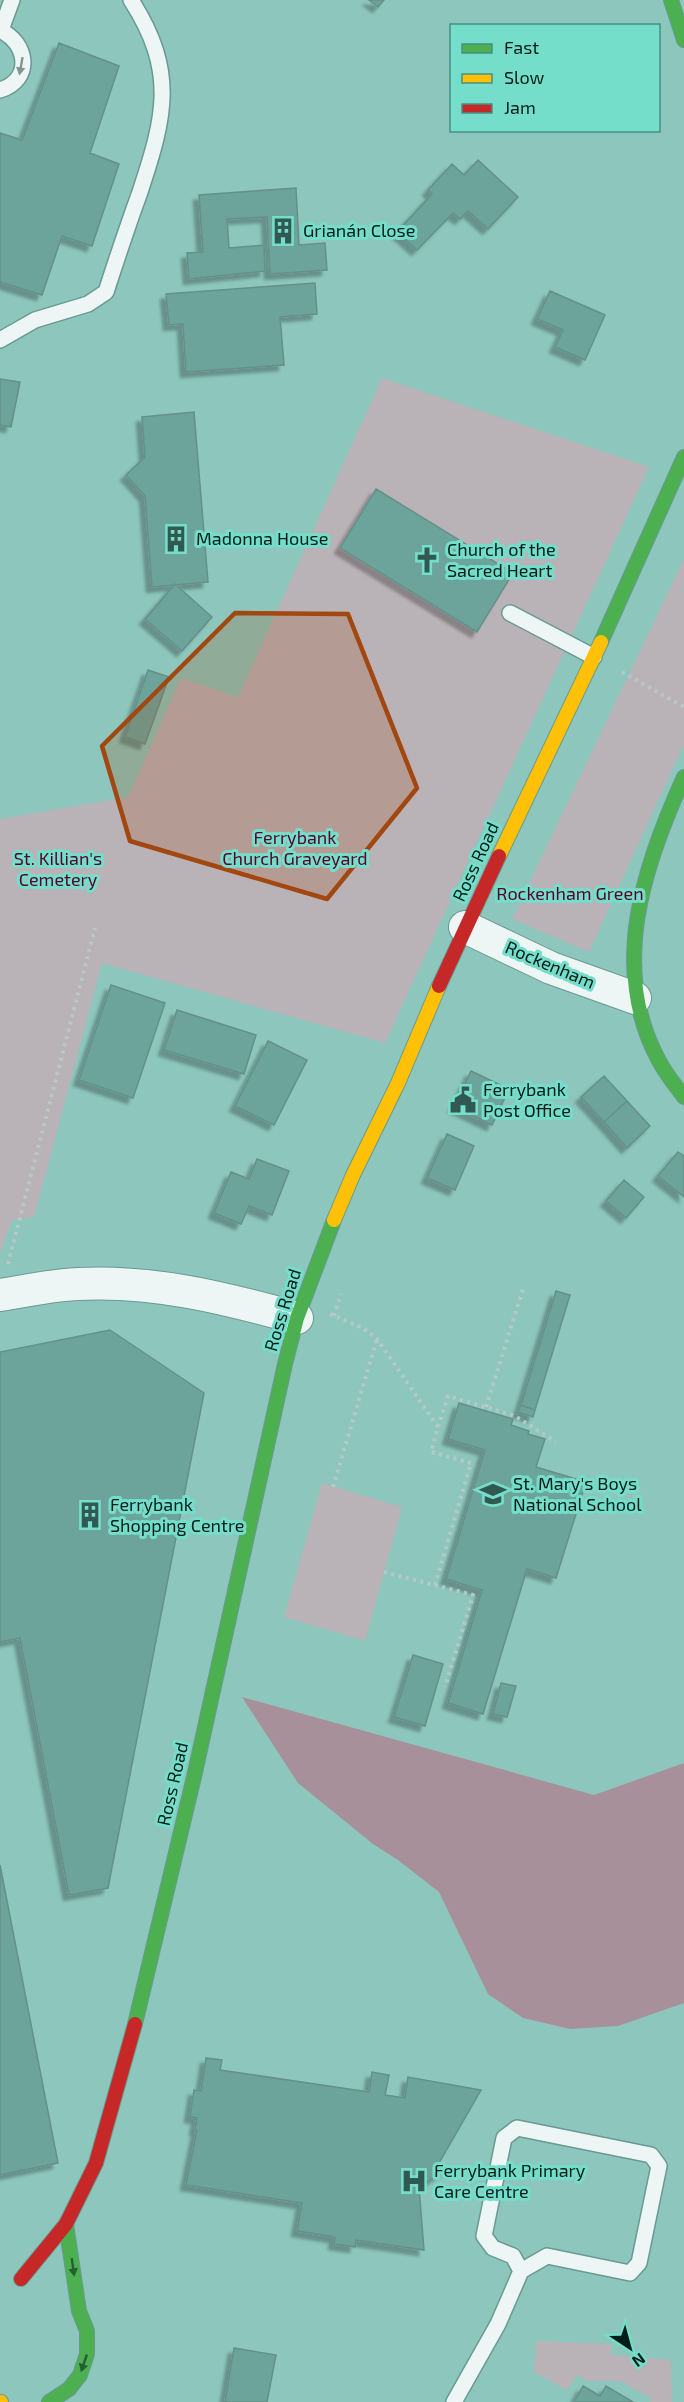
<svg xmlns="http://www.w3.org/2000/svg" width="684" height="2402" viewBox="0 0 684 2402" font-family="'Exo 2',sans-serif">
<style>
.green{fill:#b9b2b6}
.forest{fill:#a8909b}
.building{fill:#6ca49c;stroke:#659088;stroke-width:1.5;filter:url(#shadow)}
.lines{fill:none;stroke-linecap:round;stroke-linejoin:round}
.lane-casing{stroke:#699a92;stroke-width:18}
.street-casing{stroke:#699a92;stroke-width:34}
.fast-casing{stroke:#699a92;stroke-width:16}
.slow-casing{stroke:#699a92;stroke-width:16}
.jam-casing{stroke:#699a92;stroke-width:16}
.path{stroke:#b7c9c6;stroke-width:4;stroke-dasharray:3 4.5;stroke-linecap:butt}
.lane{stroke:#eef6f5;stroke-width:15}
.street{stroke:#eef6f5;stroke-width:32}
.fast{stroke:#4caf50;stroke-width:14}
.slow{stroke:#ffc107;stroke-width:14}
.jam{stroke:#c62828;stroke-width:14}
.oneway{fill:#839592}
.oneway2{fill:#225f32}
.marked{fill:#a24710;fill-opacity:0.2;stroke:#a24710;stroke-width:4.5;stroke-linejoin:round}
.labels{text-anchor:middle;stroke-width:6;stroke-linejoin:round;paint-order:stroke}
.poi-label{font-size:18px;fill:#001e19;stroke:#74decb;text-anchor:start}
.park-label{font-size:18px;fill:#580029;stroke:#74decb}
.street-label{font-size:18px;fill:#001e19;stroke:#74decb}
</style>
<defs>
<filter id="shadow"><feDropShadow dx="-5.5" dy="5.5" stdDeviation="1.5" flood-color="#0004"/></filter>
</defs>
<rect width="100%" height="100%" fill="#8cc6bc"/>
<path class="green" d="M382,378L649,467L385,1043L102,963L34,1217L12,1220L0,1253V819L128,797L181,678L238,697Z
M684,559V744L589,952L512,919Z
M322,1483L402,1507L365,1641L284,1617Z
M536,2341L611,2344V2355L671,2360L672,2402H650L651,2398L620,2381H587L577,2375L567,2390L534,2372Z"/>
<path class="forest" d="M242,1697L594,1795L684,1763V2003L618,2026L570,2029L523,2018L488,1994L439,1892L398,1860L373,1844L298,1783Z"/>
<path class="building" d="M369,0H384L378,7Z
M59,43L119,66L90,153L119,164L92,246L62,236L42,295L0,282V133L22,140Z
M478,160L518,197L488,229L468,211L460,219L453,213L417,250L397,232L432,194L428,190L452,164L464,175Z
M296,188L299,245L325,243L327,270L270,274L267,217L227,219L229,248L264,245L265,271L189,279L187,253L203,252L199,195Z
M315,283L317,314L280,317L284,365L186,372L183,324L169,325L166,294Z
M550,291L605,315L585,360L555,347L563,330L537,319Z
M0,379L20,382L11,427L0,425Z
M194,412L208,582L152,587L145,496L126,475L145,457L142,417Z
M376,489L513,573L477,632L340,548Z
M175,584L212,617L182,651L145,619Z
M148,670L169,677L145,744L125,737Z
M111,985L165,1003L133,1098L79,1080Z
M177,1010L256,1035L244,1074L164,1050Z
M268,1041L307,1060L274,1125L235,1106Z
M471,1071L509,1089L492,1125L454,1107Z
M604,1076L627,1101L604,1122L581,1097Z
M627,1101L650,1126L627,1148L604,1122Z
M447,1134L474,1146L455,1190L427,1178Z
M678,1152L684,1156V1197L658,1176Z
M257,1159L289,1171L272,1215L249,1206L241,1224L214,1213L231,1172L249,1179Z
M624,1180L644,1197L626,1218L606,1201Z
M556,1291L570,1295L535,1410L521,1405Z
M110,1330L204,1393L108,1888L69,1895L20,1638L0,1642V1352Z
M459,1403L513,1419L511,1425L529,1431L528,1434L545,1439L536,1467L586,1482L556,1578L527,1569L483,1714L448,1703L482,1590L446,1579L485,1450L448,1439Z
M521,1405L535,1410L533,1417L518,1412Z
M413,1655L443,1664L425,1726L394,1717Z
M501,1683L516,1686L507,1717L493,1714Z
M0,1865L58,2163L0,2175Z
M206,2058L222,2060L220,2070L369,2092L372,2072L389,2075L385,2095L405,2098L408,2077L481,2090L435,2170L445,2171L419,2187L424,2250L356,2240L355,2247L334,2244L335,2237L297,2231L302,2203L186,2185L197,2130H195L197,2118L190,2117L194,2090L201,2091Z
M234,2348L276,2355L267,2402H225Z
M583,2386L600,2396L606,2386L633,2402H574Z"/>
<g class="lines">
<g class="lane-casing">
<path id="lane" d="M0,30C28,43 33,80 0,90
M1,30L12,0
M0,340L35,320L88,304L106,292C117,258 128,225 140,192C165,116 177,72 131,0
M510,613L594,657
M454,2402L498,2324L521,2271L547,2256L630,2273L639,2263L659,2166L651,2155L517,2128L504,2138L484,2236L493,2248L513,2256L521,2271"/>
</g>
<g class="street-casing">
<path id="street" d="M465,927L551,968L635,998
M0,1295C26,1291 52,1285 78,1284C153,1280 225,1298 297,1318"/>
</g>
<g class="fast-casing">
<path id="fast" d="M671,0L684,40
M601,642L684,457
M684,777C644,865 609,967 658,1059C665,1073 675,1085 684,1097
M135,2024L194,1777L285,1364L297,1318L334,1220
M49,2402L69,2389L80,2375L87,2354V2331L79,2311L66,2224"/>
</g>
<g class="slow-casing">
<path id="slow" d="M499,856L601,642
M334,1220L353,1175L398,1083L439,986
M0,2402H1"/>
</g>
<g class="jam-casing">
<path id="jam" d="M439,986L499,856
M21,2279L66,2224L96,2163L135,2024"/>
</g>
<path class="path" d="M622,672L684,707
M8,1264L95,928
M330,1314L363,1328L377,1339L438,1427L431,1452L471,1463L435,1585
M334,1316L341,1294
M486,1407L524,1286
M438,1427L448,1396L515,1416L556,1442
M333,1487L377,1339
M384,1572L473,1595L445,1687"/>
<use href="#lane" class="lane"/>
<use href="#street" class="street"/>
<use href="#fast" class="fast"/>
<use href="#slow" class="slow"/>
<use href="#jam" class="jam"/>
</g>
<defs><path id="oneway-solid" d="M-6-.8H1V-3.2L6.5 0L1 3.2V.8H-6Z" transform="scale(1.5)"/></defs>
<use class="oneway" href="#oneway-solid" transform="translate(21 66) rotate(100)"/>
<g class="oneway2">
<use href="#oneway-solid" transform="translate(73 2267) rotate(82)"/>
<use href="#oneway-solid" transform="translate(84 2363) rotate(109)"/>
</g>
<path class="marked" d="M235,613L348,614L417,788L327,899L130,841L102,746Z"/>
<defs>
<g id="building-bare" transform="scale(2.07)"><path d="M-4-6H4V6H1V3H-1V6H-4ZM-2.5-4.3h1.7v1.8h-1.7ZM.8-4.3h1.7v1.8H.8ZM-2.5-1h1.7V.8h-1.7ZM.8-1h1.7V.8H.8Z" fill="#315952" stroke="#74decb" stroke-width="2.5" paint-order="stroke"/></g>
<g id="church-bare" transform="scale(2.07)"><path d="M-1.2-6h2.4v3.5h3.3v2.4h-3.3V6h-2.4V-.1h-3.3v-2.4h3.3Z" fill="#315952" stroke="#74decb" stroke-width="2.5" paint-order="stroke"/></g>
<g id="civic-bare" transform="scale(2.07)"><path d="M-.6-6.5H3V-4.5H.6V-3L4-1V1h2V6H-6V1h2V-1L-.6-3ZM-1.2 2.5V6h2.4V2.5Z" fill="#315952" stroke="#74decb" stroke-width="2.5" paint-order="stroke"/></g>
<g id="school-bare" transform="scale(2.07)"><path d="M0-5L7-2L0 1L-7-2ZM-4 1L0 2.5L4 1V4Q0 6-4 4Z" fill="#315952" stroke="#74decb" stroke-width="2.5" paint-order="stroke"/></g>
<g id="hospital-bare" transform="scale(2.07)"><path d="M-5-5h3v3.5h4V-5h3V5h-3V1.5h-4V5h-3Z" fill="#315952" stroke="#74decb" stroke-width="2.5" paint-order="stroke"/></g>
</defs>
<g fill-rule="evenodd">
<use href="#building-bare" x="283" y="231"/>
<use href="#building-bare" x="176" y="539"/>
<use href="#church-bare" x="427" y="560"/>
<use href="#civic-bare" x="463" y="1100"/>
<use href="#school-bare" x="493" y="1494"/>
<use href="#building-bare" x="90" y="1515"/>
<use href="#hospital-bare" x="414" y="2181"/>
</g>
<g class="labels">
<g class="poi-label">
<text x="303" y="237">Grianán Close</text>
<text x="196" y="545">Madonna House</text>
<text x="447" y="556">Church of the<tspan x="447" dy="21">Sacred Heart</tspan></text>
<text x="483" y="1096">Ferrybank<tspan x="483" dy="21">Post Office</tspan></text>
<text x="513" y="1490">St. Mary's Boys<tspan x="513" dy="21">National School</tspan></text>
<text x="110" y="1511">Ferrybank<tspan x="110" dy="21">Shopping Centre</tspan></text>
<text x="434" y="2177">Ferrybank Primary<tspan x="434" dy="21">Care Centre</tspan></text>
</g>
<g class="park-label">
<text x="295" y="844">Ferrybank<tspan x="295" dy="21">Church Graveyard</tspan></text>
<text x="58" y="865">St. Killian's<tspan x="58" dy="21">Cemetery</tspan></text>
<text x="570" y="900">Rockenham Green</text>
</g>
<g class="street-label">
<text transform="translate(476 862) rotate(-65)" y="6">Ross Road</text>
<text transform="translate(550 965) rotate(23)" y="6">Rockenham</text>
<text transform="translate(283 1310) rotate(-73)" y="6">Ross Road</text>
<text transform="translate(173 1784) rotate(-77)" y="6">Ross Road</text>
</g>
</g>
<rect x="450" y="24" width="210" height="108" fill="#74decb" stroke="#469184" stroke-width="1.5"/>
<rect x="462" y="44" width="30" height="9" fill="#4caf50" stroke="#469184" stroke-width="1.5"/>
<text x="504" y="54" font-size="18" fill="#001e19">Fast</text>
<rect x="462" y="74" width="30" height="9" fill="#ffc107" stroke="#469184" stroke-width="1.5"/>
<text x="504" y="84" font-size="18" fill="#001e19">Slow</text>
<rect x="462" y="104" width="30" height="9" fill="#c62828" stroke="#469184" stroke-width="1.5"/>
<text x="504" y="114" font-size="18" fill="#001e19">Jam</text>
<g transform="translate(630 2348) rotate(144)" stroke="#74decb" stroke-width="4.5" paint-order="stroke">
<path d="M0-4.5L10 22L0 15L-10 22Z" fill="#001e19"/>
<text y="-9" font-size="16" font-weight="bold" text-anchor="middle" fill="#001e19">N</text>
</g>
</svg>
